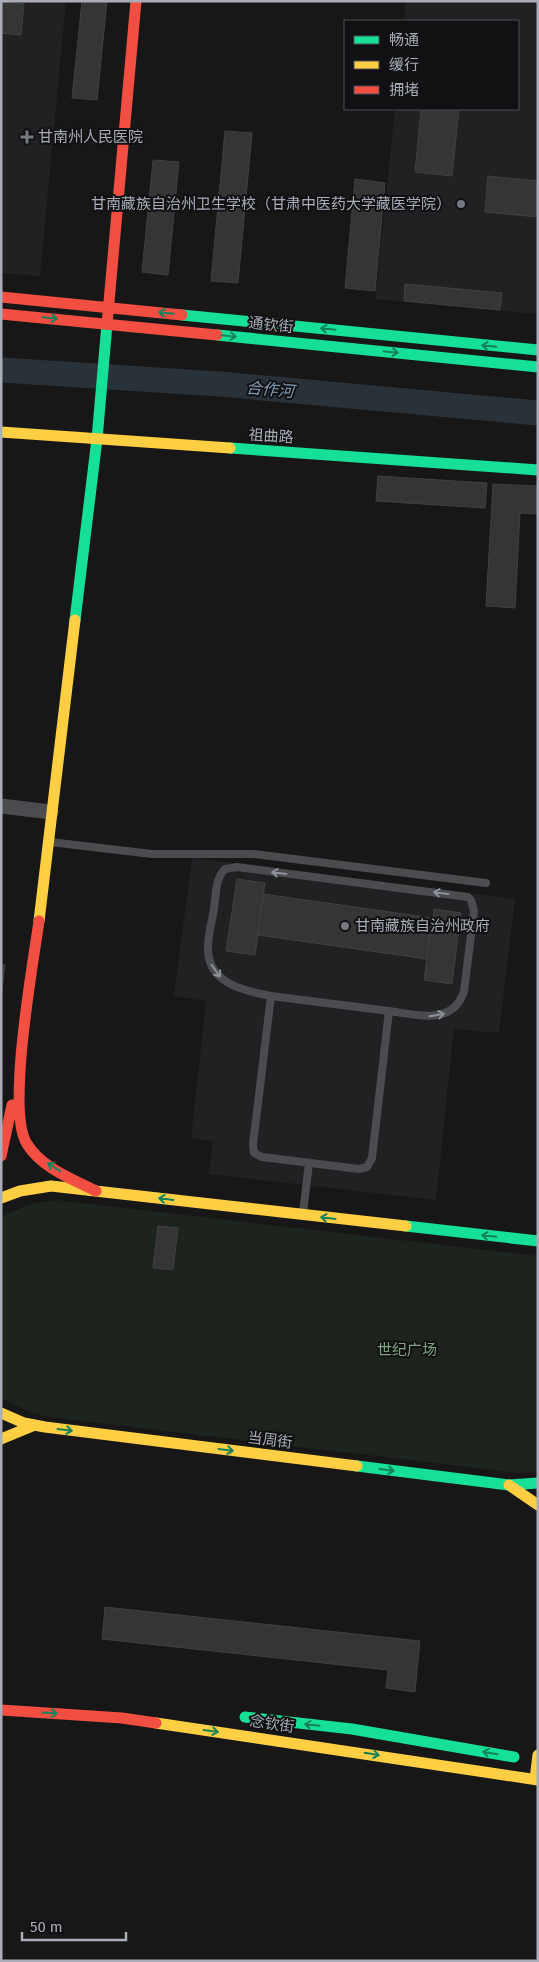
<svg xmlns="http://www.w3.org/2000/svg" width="539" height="1962" viewBox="0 0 539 1962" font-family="'Fira Sans','Noto Sans SC',sans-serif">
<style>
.built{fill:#212123}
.green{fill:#1d241e}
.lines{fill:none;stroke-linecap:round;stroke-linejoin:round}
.river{stroke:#2a3239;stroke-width:25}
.building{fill:#353536;stroke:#3f4043}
.lane{stroke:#4b4c50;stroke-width:8}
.street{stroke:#4b4c50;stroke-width:15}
.fast{stroke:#16e098;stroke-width:11}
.slow{stroke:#ffcf43;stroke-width:11}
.jam{stroke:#f24e42;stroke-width:11}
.oneway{stroke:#14835c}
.oneway2{stroke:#8c9099}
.poi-dot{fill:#757880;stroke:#111113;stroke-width:2}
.labels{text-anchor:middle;stroke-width:4;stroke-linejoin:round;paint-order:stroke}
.poi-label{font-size:15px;fill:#a8adb8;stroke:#111113;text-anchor:start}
.street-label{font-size:15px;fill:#a8adb8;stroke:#111113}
.park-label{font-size:15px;fill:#7fa381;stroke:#111113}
.water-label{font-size:16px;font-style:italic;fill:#7f9bb3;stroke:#111113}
</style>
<rect width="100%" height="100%" fill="#171717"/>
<path class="built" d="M1,1H66L40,276L1,273Z
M406,1H538V314L375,299L395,109H518V21H404Z
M192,858L515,899L499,1033L454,1029L436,1200L209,1174L213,1141L191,1138L206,1001L174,996Z"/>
<path class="green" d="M56,1200L538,1256V1471L519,1473L49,1417L32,1413L1,1398V1217L30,1204Z"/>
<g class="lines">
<path class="river" d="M1,370L220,384L538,413"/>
</g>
<path class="building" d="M82,1H107L97,100L72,98Z
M1,2L24,4L21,35L1,33Z
M421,109H459L452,176L415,172Z
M225,131L252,133L238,283L211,281Z
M153,160L179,162L168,275L142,272Z
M488,176L538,181V217L485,212Z
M355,179L385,183L375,291L345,288Z
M405,284L502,293L500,310L404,301Z
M378,476L487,483L485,508L376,501Z
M493,484L538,486V514L520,513L515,608L486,606Z
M237,879L265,883L255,955L226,951Z
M263,894L432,918L427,959L258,935Z
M434,909L461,913L452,984L424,980Z
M1,965H5L1,999Z
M158,1226L178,1228L173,1270L153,1268Z
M105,1607L420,1641L415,1692L386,1688L388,1670L102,1639Z"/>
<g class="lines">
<path class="lane" d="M50,842L152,854H254L486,883
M271,996C245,991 210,984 208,951C207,937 212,922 214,909C216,895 215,879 225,869L237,867L468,897L471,900L474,911L464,991C453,1026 417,1015 389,1011
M271,996L389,1011L372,1158L367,1167L359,1169L262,1157L254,1153L253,1144Z
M303,1213L309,1163"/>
<path class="street" d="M1,806L51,812"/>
<path class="fast" d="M182,315L538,350
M217,335L538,367
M230,448L538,470
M75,620L97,439L107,324
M406,1226L538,1241
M357,1466L509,1485L538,1483
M245,1717L352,1729L514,1757"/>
<path class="slow" d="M1,432L230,448
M39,921L75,620
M1,1198L20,1191L51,1186L406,1226
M1,1413L24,1423L45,1427L357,1466
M1,1439L35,1425
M509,1485L538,1505
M156,1723L538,1780
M535,1779L538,1755"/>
<path class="jam" d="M1,297L182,315
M1,314L217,335
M107,324L136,1
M39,921C33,964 6,1113 27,1144C42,1168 72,1179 96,1191
M1,1156L12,1105
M1,1710L122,1718L156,1723"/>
</g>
<defs><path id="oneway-shaft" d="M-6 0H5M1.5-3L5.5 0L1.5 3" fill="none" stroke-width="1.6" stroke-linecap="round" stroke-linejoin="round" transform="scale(1.25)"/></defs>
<g class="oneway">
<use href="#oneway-shaft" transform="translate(166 313) rotate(-174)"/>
<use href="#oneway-shaft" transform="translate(50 318) rotate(5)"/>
<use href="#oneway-shaft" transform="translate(328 329) rotate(-174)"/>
<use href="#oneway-shaft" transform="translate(229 336) rotate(6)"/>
<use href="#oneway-shaft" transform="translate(489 346) rotate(-174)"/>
<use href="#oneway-shaft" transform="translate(391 352) rotate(6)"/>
<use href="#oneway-shaft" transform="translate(54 1167) rotate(-147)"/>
<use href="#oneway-shaft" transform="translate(166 1199) rotate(-173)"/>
<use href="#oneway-shaft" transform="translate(328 1218) rotate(-173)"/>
<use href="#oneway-shaft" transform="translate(489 1236) rotate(-174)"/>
<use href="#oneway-shaft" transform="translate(65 1430) rotate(7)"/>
<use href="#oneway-shaft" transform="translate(226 1450) rotate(7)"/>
<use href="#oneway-shaft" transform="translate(387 1470) rotate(7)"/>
<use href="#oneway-shaft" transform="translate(50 1713) rotate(4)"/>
<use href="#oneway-shaft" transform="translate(312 1725) rotate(-174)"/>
<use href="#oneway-shaft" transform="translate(211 1731) rotate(8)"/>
<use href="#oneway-shaft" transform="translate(490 1753) rotate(-170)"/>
<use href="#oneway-shaft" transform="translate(372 1754) rotate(9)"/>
</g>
<g class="oneway2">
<use href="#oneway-shaft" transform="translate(279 873) rotate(-173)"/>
<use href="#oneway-shaft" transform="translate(441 893) rotate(-173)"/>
<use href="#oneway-shaft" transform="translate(216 971) rotate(54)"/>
<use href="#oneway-shaft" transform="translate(437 1015) rotate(-9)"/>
</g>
<g class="poi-dot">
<path d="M24.5 129.5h5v5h5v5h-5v5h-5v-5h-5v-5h5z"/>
<circle cx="461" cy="204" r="5"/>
<circle cx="345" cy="926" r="5"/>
</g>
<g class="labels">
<g class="poi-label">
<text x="38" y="142">甘南州人民医院</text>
<text x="451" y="209" text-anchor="end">甘南藏族自治州卫生学校（甘肃中医药大学藏医学院）</text>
<text x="355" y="931">甘南藏族自治州政府</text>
</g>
<g class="street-label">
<text transform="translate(271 325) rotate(6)" y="5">通钦街</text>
<text transform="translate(271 436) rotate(4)" y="5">祖曲路</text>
<text transform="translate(270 1440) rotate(7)" y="5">当周街</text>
<text transform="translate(272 1724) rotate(8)" y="5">念钦街</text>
</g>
<g class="park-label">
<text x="407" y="1355">世纪广场</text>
</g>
<g class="water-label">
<text transform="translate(270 389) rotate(5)" y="6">合作河</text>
</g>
</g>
<rect width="539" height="1962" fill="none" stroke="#a8adb8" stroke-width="5"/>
<rect x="344" y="20" width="175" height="90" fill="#111113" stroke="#4d4f55"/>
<rect x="354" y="36" width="25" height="8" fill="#16e098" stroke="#4d4f55"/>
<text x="389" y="45" font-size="15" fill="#a8adb8">畅通</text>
<rect x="354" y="61" width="25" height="8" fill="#ffcf43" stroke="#4d4f55"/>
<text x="389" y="70" font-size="15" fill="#a8adb8">缓行</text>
<rect x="354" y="86" width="25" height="8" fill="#f24e42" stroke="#4d4f55"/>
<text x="389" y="95" font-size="15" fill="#a8adb8">拥堵</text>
<path d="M22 1932v8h104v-8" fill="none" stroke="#a8adb8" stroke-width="2.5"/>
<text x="30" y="1932" font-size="15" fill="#a8adb8" stroke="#111113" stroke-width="4" paint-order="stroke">50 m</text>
</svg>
